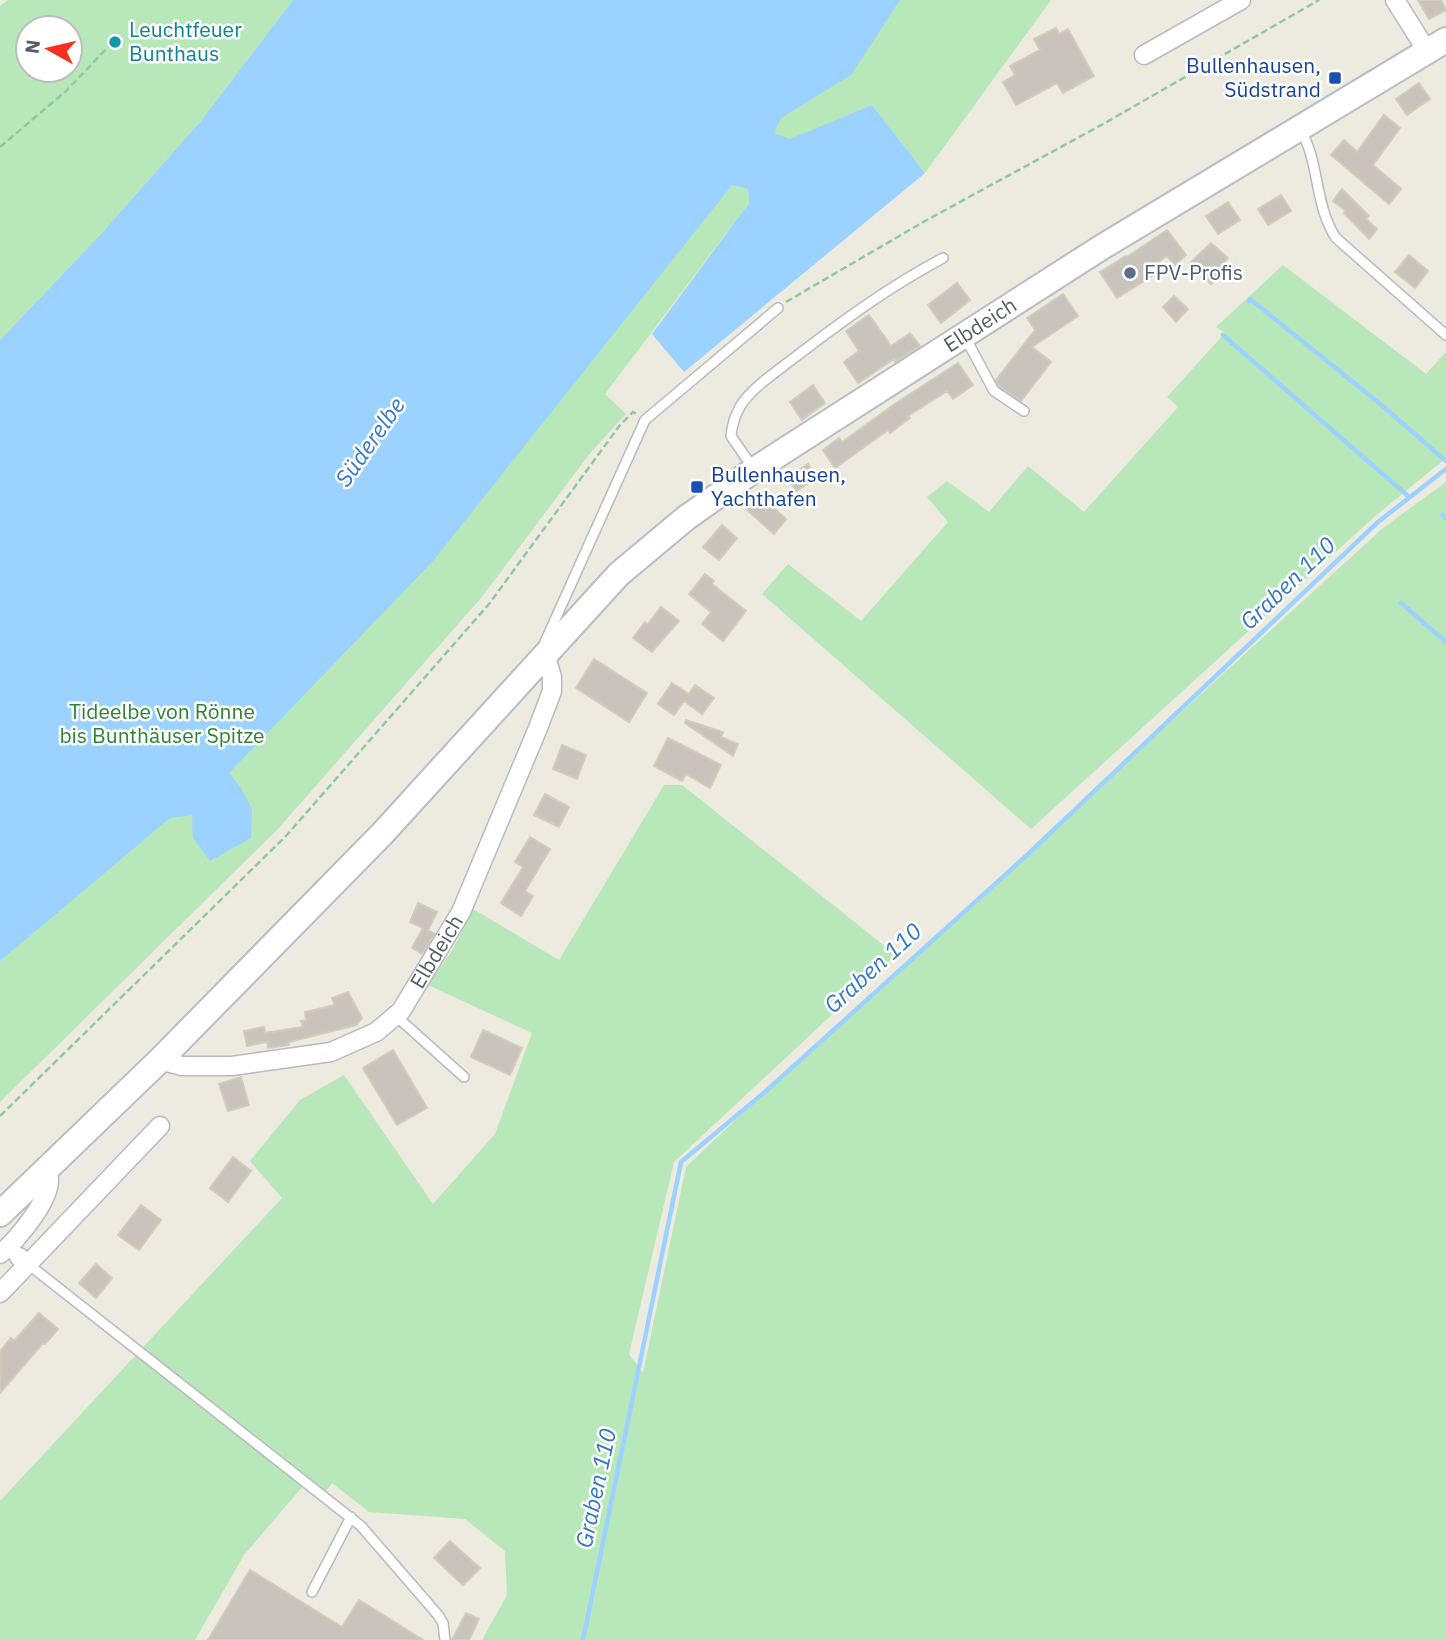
<svg xmlns="http://www.w3.org/2000/svg" width="1446" height="1640" viewBox="0 0 1446 1640" font-family="'IBM Plex Sans',sans-serif">
<style>
.green{fill:#b8e7b9;fill-rule:evenodd}
.water{fill:#9cd2ff}
.lines{fill:none;stroke-linecap:round;stroke-linejoin:round}
.stream{stroke:#9cd2ff;stroke-width:4.5}
.building{fill:#c8c4bc;stroke:#d2ccbd;stroke-width:2}
.lane-casing{stroke:#b7bac0;stroke-width:12}
.street-casing{stroke:#b7bac0;stroke-width:21}
.secondary-casing{stroke:#b8bcc3;stroke-width:28}
.path{stroke:#91c8a2;stroke-width:2.5;stroke-dasharray:7 3.5;stroke-linecap:butt}
.lane{stroke:#fff;stroke-width:9}
.street{stroke:#fff;stroke-width:18}
.secondary{stroke:#fff;stroke-width:24}
.culture-dot{fill:#0f9aa8;stroke:#fff;stroke-width:2.5}
.transit-dot{fill:#1a4fb4;stroke:#fff;stroke-width:2.5}
.service-dot{fill:#5c6f8a;stroke:#fff;stroke-width:2.5}
.labels{text-anchor:middle;stroke-width:5;stroke-linejoin:round;paint-order:stroke}
.culture-label{font-size:21px;fill:#0d838f;stroke:#fff;text-anchor:start}
.transit-label{font-size:21px;fill:#164399;stroke:#fff;text-anchor:end}
.service-label{font-size:21px;fill:#4e5e75;stroke:#fff;text-anchor:start}
.street-label{font-size:21px;fill:#585c62;stroke:#fff}
.park-label{font-size:21px;fill:#2d8432;stroke:#fff}
.water-label{font-size:23px;font-style:italic;fill:#3477c2;stroke:#fff}
</style>
<rect width="100%" height="100%" fill="#edeadf"/>
<path class="green" d="M8,0H293L200,122L100,235L0,340V6ZM28,28H70V70H28Z
M562,0H1051L925,173L872,105L790,140L733,185L748,189L749,203L605,394L626,414L591,452L481,598L277,830L0,1102V664Z
M1283,265L1426,374L1446,352V458L1373,518L1031,829L762,594L788,564L861,621L948,522L927,497L947,481L989,512L1028,466L1084,512L1178,407L1167,397L1225,333L1216,327Z
M1446,482V1640H482L507,1595L505,1551L465,1519L369,1512L332,1483L320,1499L303,1486L244,1555L195,1640H0V1501L282,1198L250,1161L300,1100L344,1075L433,1204L495,1134L532,1033L428,985L453,949L473,909L559,960L664,785H682L896,955L674,1162L629,1354L643,1373L686,1167L766,1091L1383,528Z"/>
<path class="water" d="M293,0H900L851,75L781,118L774,133L790,139L872,105L925,173L684,372L652,334L749,203L748,189L732,185L433,561L229,773L241,788L252,809L251,838L210,861L193,838L192,815L170,818L0,961V340L100,235L200,122Z"/>
<g class="lines">
<path class="stream" d="M1249,301L1250,299L1379,403L1446,461
M1223,335L1408,496
M1442,515L1446,518
M1401,603L1446,642
M583,1640L681,1162L766,1091L1026,856L1378,522L1446,469"/>
</g>
<path class="building" d="M1418,0H1441L1446,10L1429,19Z
M1056,28L1059,34L1068,29L1094,76L1063,93L1057,83L1016,105L1003,82L1015,75L1010,66L1040,50L1034,39Z
M1419,83L1430,99L1407,115L1396,99Z
M1384,115L1400,128L1373,165L1401,189L1389,204L1331,155L1344,140L1357,152Z
M1342,189L1369,216L1366,219L1377,229L1369,239L1344,213L1346,211L1333,201Z
M1281,195L1291,211L1268,225L1258,209Z
M1228,202L1240,220L1218,234L1206,216Z
M1167,230L1186,255L1175,265L1167,256L1145,271L1152,276L1117,298L1100,272L1126,256L1127,257Z
M1211,243L1228,258L1216,271L1220,275L1211,284L1189,264Z
M1409,255L1428,271L1415,288L1395,272Z
M957,283L970,300L941,323L928,305Z
M1063,294L1078,316L1032,347L1051,362L1021,401L999,386L996,380L1035,330L1027,318Z
M1174,296L1188,309L1176,322L1163,307Z
M869,315L891,346L910,333L920,346L895,362L894,359L858,383L844,362L859,351L846,331Z
M958,363L973,385L953,399L947,391L908,416L910,418L890,433L888,430L835,468L823,450L839,438L842,442L896,403Z
M813,385L825,403L802,420L790,402Z
M808,464L816,479L796,491L788,477Z
M758,494L786,519L774,534L746,509Z
M722,525L737,538L719,560L703,547Z
M705,574L714,581L712,584L746,611L723,641L702,624L711,612L689,594Z
M661,607L679,621L652,652L633,638L645,622L648,624Z
M594,659L647,693L629,722L576,688Z
M672,683L689,694L695,685L714,698L702,714L684,701L674,715L658,704Z
M686,720L723,732L721,737L738,744L733,756L685,723Z
M668,738L721,765L710,788L686,774L682,781L654,766Z
M562,745L586,755L577,779L553,769Z
M545,794L569,807L559,827L534,815Z
M530,837L550,849L525,891L533,896L521,916L501,903L523,867L515,862Z
M418,903L437,912L428,930L435,934L422,954L412,948L423,928L410,922Z
M348,992L362,1018L356,1025L289,1042V1045L268,1048L267,1041V1042L247,1046L244,1031L264,1027L265,1033L303,1027L301,1021L306,1020L305,1012L335,1005L332,998Z
M483,1030L522,1048L510,1075L471,1057Z
M393,1050L427,1108L397,1125L363,1068Z
M241,1077L249,1105L228,1111L219,1084Z
M233,1157L251,1171L228,1202L210,1188Z
M141,1205L161,1220L139,1250L118,1235Z
M96,1264L112,1278L96,1298L79,1283Z
M39,1313L58,1329L45,1344L43,1343L0,1393V1351L11,1338L14,1341Z
M450,1541L480,1568L463,1585L434,1558Z
M250,1570L342,1627L359,1600L423,1640H208Z
M466,1613L479,1619L469,1640H452Z"/>
<g class="lines">
<g class="lane-casing">
<path id="lane" d="M1300,129C1320,162 1314,205 1336,238L1446,335
M965,337L994,391L1024,411
M753,468L731,436C732,424 735,415 741,405C754,386 776,372 794,358C841,322 890,286 943,258
M545,642L645,420L778,308
M396,1016L464,1077
M28,1264L361,1526L438,1615L443,1623L445,1640
M312,1592L351,1517"/>
</g>
<g class="street-casing">
<g id="street">
<path d="M1395,0L1427,51"/>
<path d="M1144,55L1241,0"/>
<path id="s1" d="M160,1060L182,1066H232L331,1052L376,1032L401,1011L461,912L538,728L552,691V677L545,654"/>
<path d="M0,1254C16,1242 61,1189 46,1170"/>
<path d="M28,1264L160,1126"/>
<path d="M0,1293L28,1264L19,1257"/>
</g>
</g>
<g class="secondary-casing">
<g id="secondary">
<path id="s2" d="M0,1214L160,1060L382,834L619,574L686,518L754,470L1102,247L1446,40"/>
</g>
</g>
<path class="path" d="M108 42a6 6 0 1 1 12 0a6 6 0 1 1-12 0Z
M0,147L66,91L109,46
M786,302L925,221L1105,123L1319,0
M0,1116L286,836L489,604L620,425L633,412L637,414"/>
<use href="#lane" class="lane"/>
<use href="#street" class="street"/>
<use href="#secondary" class="secondary"/>
</g>
<circle class="culture-dot" cx="115" cy="42" r="7"/>
<g class="transit-dot">
<rect x="1328" y="71" width="14" height="14" rx="3.5"/>
<rect x="690" y="480" width="14" height="14" rx="3.5"/>
</g>
<circle class="service-dot" cx="1130" cy="273" r="7"/>
<g class="labels">
<g class="culture-label">
<text x="129" y="37">Leuchtfeuer<tspan x="129" dy="24">Bunthaus</tspan></text>
</g>
<g class="transit-label">
<text x="1321" y="73">Bullenhausen,<tspan x="1321" dy="24">Südstrand</tspan></text>
<text x="711" y="482" text-anchor="start">Bullenhausen,<tspan x="711" dy="24">Yachthafen</tspan></text>
</g>
<g class="service-label">
<text x="1144" y="280">FPV-Profis</text>
</g>
<g class="street-label">
<text dy="7" stroke="none"><textPath href="#s2" startOffset="1330">Elbdeich</textPath></text>
<text dy="7" stroke="none"><textPath href="#s1" startOffset="324">Elbdeich</textPath></text>
</g>
<g class="park-label">
<text x="162" y="719">Tideelbe von Rönne<tspan x="162" dy="24">bis Bunthäuser Spitze</tspan></text>
</g>
<g class="water-label">
<text transform="translate(370 442) rotate(-55)" y="8">Süderelbe</text>
<text transform="translate(1288 583) rotate(-44)" y="8">Graben 110</text>
<text transform="translate(873 968) rotate(-42)" y="8">Graben 110</text>
<text transform="translate(596 1488) rotate(-78)" y="8">Graben 110</text>
</g>
</g>
<g transform="translate(49 49) rotate(278)"><circle r="33" fill="#ffffff" stroke="#bcbec0" stroke-width="2"/>
<path d="M0-5L12 26L0 18L-12 26Z" fill="#f7301b"/>
<text y="-10" font-size="19" font-weight="bold" text-anchor="middle" fill="#585c62">N</text>
</g>
</svg>
